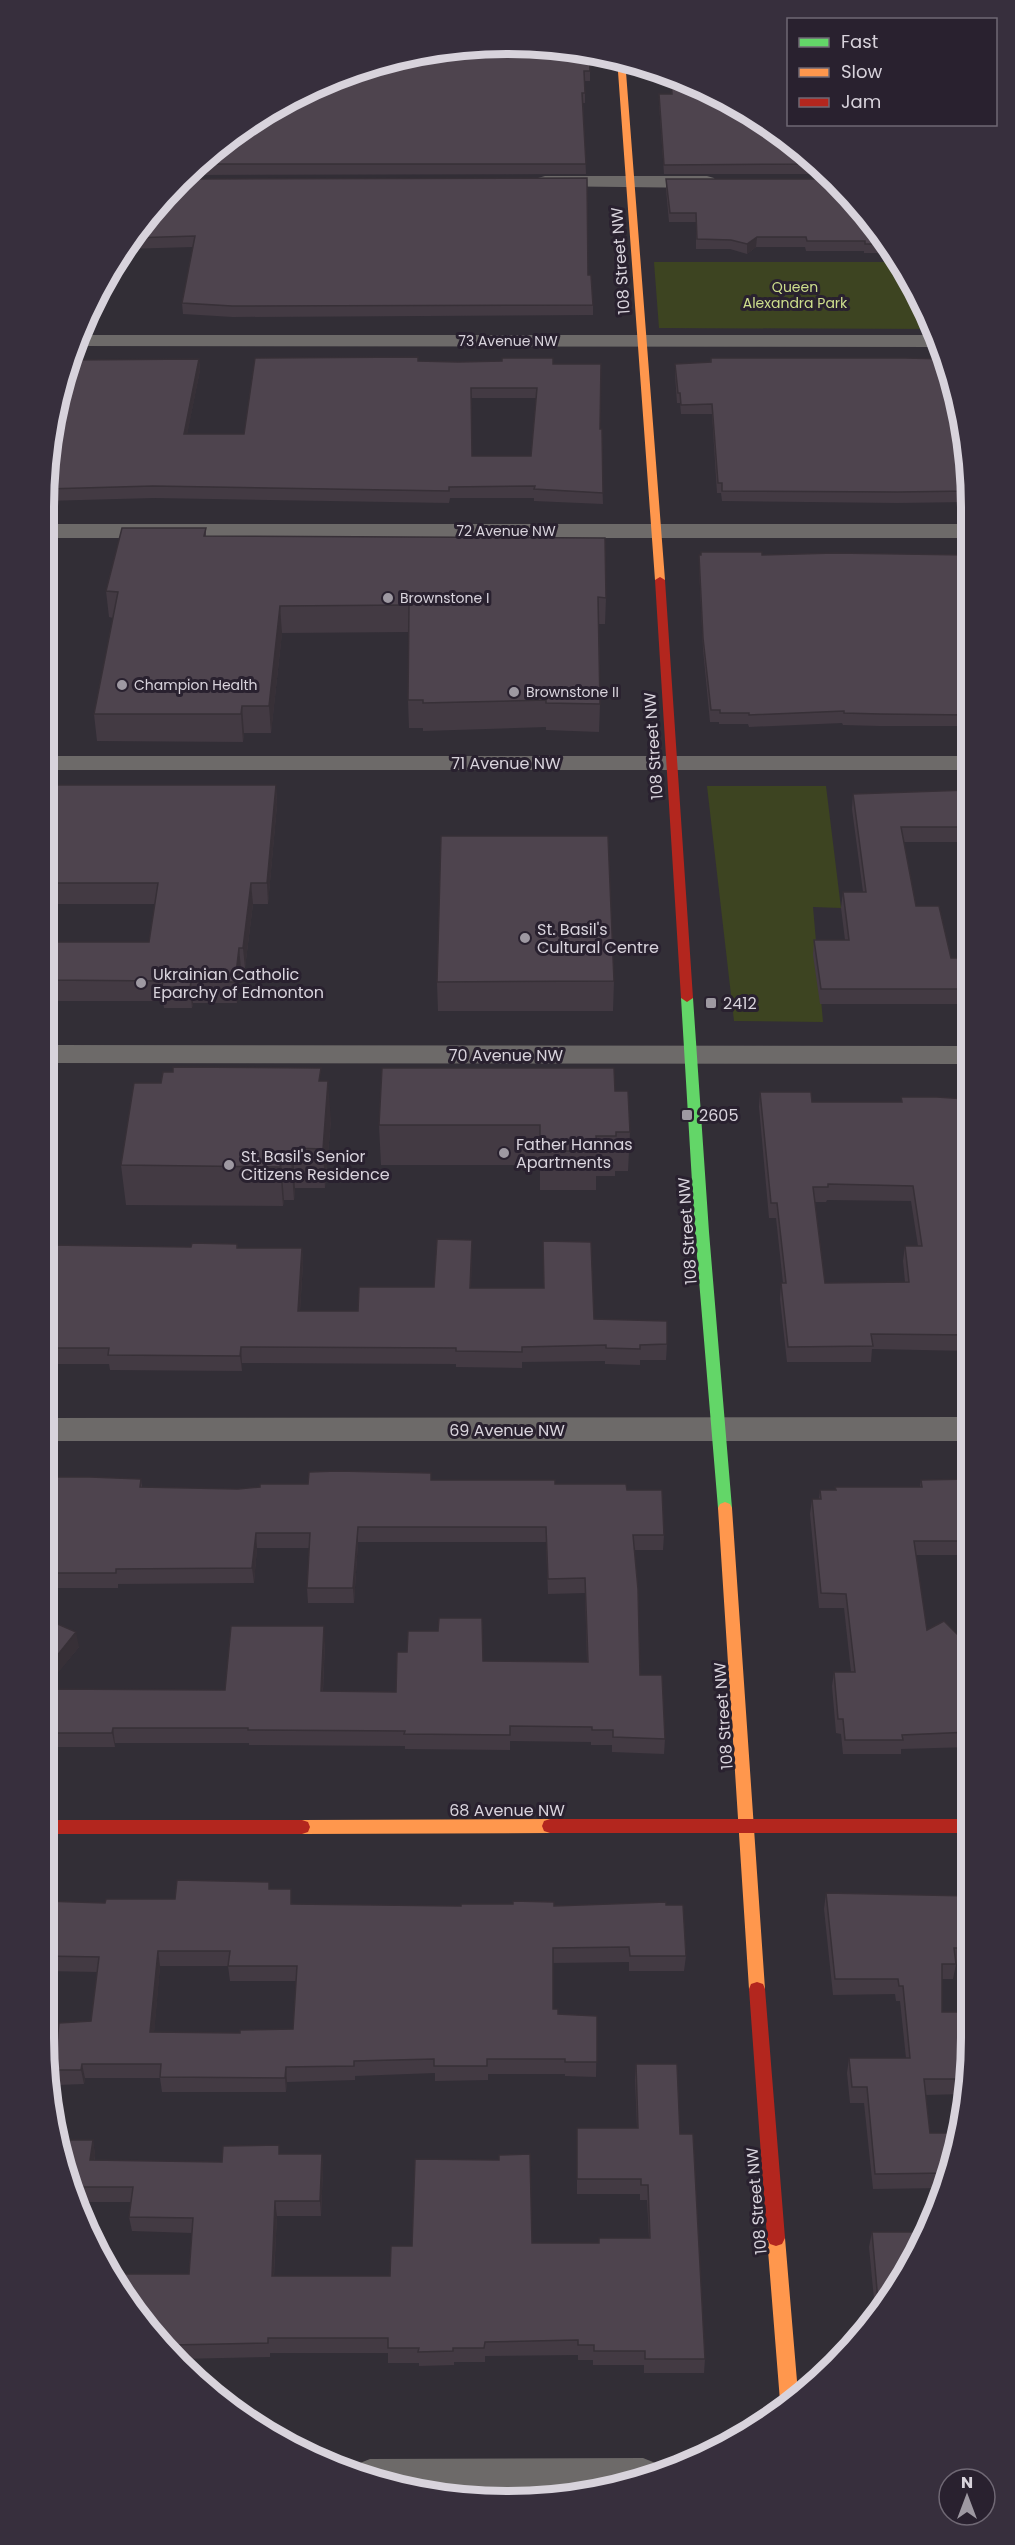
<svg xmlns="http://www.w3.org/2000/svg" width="1015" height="2545" viewBox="0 0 1015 2545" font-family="Poppins,sans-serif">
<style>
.green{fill:#3d4421}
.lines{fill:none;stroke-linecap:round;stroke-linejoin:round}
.street{fill:#6d6a69;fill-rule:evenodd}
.fast{fill:#63d668;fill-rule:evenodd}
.slow{fill:#ff974d;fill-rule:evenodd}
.jam{fill:#b3261e;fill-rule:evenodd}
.wall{fill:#433a43;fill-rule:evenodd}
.shaded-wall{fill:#373037}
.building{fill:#4e444e;stroke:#373037;stroke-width:1.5;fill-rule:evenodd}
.poi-dot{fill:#9e99a2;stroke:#29212f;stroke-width:2}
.labels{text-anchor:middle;stroke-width:6;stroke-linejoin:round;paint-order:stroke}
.far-park-label{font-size:14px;fill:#cdde8c;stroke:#29212f}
.far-street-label{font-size:14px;fill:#d8d3dc;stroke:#29212f}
.far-poi-label{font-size:14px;fill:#d8d3dc;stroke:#29212f;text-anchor:start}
.street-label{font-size:16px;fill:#d8d3dc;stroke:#29212f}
.poi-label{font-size:16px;fill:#d8d3dc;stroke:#29212f;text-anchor:start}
.rim{fill:none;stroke:#d8d3dc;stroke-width:8}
</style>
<rect width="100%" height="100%" fill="#322e36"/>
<path class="green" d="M654,262H894L936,329L659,328Z
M707,786H826L841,908L813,907L823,1022L734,1021Z"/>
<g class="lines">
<path class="street" d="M545,176H707L714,178L716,182L714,186L707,188L538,186L536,182L538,178Z
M79,335H937L941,347L75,346Z
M44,524H968V538H44Z
M44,756H968V770H44Z
M44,1045L969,1046V1064L44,1063Z
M970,1417V1441H44V1418Z
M643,2458L658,2464L662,2473L598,2493L447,2497L351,2474L355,2465L370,2459Z"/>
<path class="fast" d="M687,994L693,998L709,1232L732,1508L730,1512H720L718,1508L695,1232L681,998Z"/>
<path class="slow" d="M617,58L625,59L665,580L660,583L655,580Z
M725,1502L730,1504L732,1508L765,1989L763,1994L757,1996L751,1994L749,1989L718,1508L720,1504Z
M550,1819L556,1821L558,1826L556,1831L550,1833L302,1834L296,1832L294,1827L296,1822L302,1820Z
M776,2230L782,2232L785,2238L798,2393L782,2407L780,2401L767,2238L770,2232Z"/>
<path class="jam" d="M660,577L665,580L693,998L687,1002L681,998L655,580Z
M550,1819H971V1833H550L544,1831L542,1826L544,1821Z
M44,1820H302L308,1822L310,1827L308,1832L302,1834H44Z
M757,1982L763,1984L765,1989L785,2238L782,2244L776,2246L770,2244L767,2238L749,1989L751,1984Z"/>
</g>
<path class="wall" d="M359,68L590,71V81H585V103H583L586,174L187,175L202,158Z
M670,78L765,122L825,174H664L659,103V94H671Z
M666,179L857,202L889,253H864V251H806L805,247H756L747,254L730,249H696V222H669L666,189Z
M140,225L588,275L593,305V315L233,317L183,314L182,303L193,247L125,249Z
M711,358L967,447L968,502L897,503L722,501L721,493H717L712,414H681L680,403H677L675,374V364L710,362Z
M199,359L200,370L187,434H244L418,361L553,364L600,429L603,504L534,501V498H450L449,503L154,498L44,501L58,397ZM471,398H536L531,456H472Z
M206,528V536L606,598L605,624H599L600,704L599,732L546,730V727L423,731V728H409L408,700L409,632L282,633L271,733H244L243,742L97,741L94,714L113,618L109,617L106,591Z
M701,552L762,555H968V726H879L843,725L842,723L749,727L748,724H719V722H710L703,649L699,567V555H701Z
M276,785L277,805L268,904H253L245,968H241L237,1003H193L192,1008H164L163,1001H44V942H149L155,904H44V820Z
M968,790L969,878H967L959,842H904L916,906L951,958H969V1004H820L813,955L814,940H845L841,908L843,892H863L852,809L853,794Z
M614,981L613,1011H438L437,982Z
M321,1081L331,1120L325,1188H295L294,1200H284L283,1206L126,1205L121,1165L161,1083Z
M615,1091L630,1132L628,1171H615V1176H596V1190H540V1165H381L379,1125Z
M760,1092L812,1102H901V1097L969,1104L970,1351L872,1349L871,1362H787L780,1299L781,1283H783L776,1218H769L759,1107ZM827,1200L911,1201L918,1246H905L903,1261L905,1282L825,1283L815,1202H826Z
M44,1232H52L54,1245L191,1247L237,1244L238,1248H302L303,1264L300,1311H358L434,1287L472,1240L471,1288L594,1319L667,1344L666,1360H640V1365L605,1364V1361L522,1362V1368L456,1367V1364L242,1363V1371L110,1370L109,1364H44Z
M44,1477L141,1479L142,1487L238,1489L308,1484L431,1480L555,1484L627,1490L664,1535L663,1550H634L640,1675L665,1739L664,1754L612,1752V1745H591V1742L510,1741V1750L405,1749V1746L249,1745V1743H115V1747H54V1750H44V1619L79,1647L44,1689L225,1690L325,1641L323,1691L396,1692L483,1661L587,1662L585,1593L548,1594L546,1542H358L354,1603H308L307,1588L309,1548H257L254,1583L118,1584V1588H44Z
M970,1479V1555H916L927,1630L958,1635H970L971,1747L901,1749V1754H843L841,1734L836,1733L832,1686L834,1672H851L844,1608H819L810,1514L812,1499H819L820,1490H835V1487H920L921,1480Z
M270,1889L293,1904L461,1906L666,1905L686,1956L684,1971H629V1962L553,1963V2009L558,2014L597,2016L596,2077L565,2076V2074H488V2080L435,2081V2073L355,2076V2080L287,2082L286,2092H162L160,2078H85L84,2084L57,2085L54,2070L91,2021L97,1972L44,1971V1901L105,1903L175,1899ZM160,1966H228L230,1981H296L293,2029L240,2033L154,2032Z
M826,1893L971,1896V1964H956L953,1979H942V2012L966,2034L972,2037L964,2094L926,2095L930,2133L956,2158L944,2188L873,2189L864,2103H850L847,2073L849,2058H906L900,2001H896L895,1994L833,1995L824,1909Z
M636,2064L680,2134L705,2359L704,2373H644V2365H593V2360H578V2355L485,2356V2362H454V2365L419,2366V2363H388V2353H270V2357L178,2359L158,2343L189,2274L192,2233L132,2231L129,2217L131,2202H75L68,2187L93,2140L95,2155V2160L222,2162L280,2154H322L323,2169L321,2216H277L274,2276H390L532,2243H598L649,2238L647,2200H640V2194H577V2128H637L635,2079Z
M872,2232L923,2243L876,2320L869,2247Z"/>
<path class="shaded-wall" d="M757,237L756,247L747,254V244Z
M199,359L200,370L185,445L184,434Z
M280,606L282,633L271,733L269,706Z
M242,706L244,733L243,742L241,714Z
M276,785L277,805L268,904L267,883Z
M251,883L253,904L245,968L243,948Z
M239,948L241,968L237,1003L235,982Z
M191,982L193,1003L192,1008L190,987Z
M328,1081L331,1120L325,1188L323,1149Z
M293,1148L295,1188L294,1200L291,1160Z
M281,1160L284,1200L283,1206L280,1167Z
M52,1232L54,1247L50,1245Z
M472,1240V1255L470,1303V1288Z
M302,1248L303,1264L299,1327L298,1311Z
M241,1347L242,1363V1371L240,1356Z
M358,1527V1542L354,1603L353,1588Z
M256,1533L257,1548L254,1583L252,1568Z
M324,1626L325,1641L322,1706L321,1691Z
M76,1632L79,1647L44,1690V1672Z
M113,1728L115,1743V1747L112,1733Z
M158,1951L160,1966L153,2047L150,2032Z
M82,2064L85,2078L84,2084L81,2070Z
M286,2067L287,2082L286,2092L285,2078Z
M93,2140L95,2155L93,2175L90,2160Z
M322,2154L323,2169L321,2216L320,2201Z
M275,2201L277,2216L273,2290L272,2276Z"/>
<path class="building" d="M512,45H543L589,53L590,71H584L585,93H582L586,164H196L202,158L276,105L359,68L447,47Z
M671,79L765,122L814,164L664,165L659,94H672Z
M587,178L588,275H591L593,305L232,306L182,303L195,236L131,238L140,225L183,179Z
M666,179H830L857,202L883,244H865V241H807L806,237H757L747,244L731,240L697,239L696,213H670Z
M418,357V361L458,362L502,361V358H553V364H601L600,429H602L603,493L534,489L535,486L449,487V491L153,486L46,489L58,397L61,384L69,360L199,359L184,434H244L255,358ZM471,388H537L531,456H472Z
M711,358H906L944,359L967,447L968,491L898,492L722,491V483H718L712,404L681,405L680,393H678L675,364L711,362Z
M122,528H206L204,536L605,538L606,598L598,597L600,704L546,703V700L423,703V700H408L409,605L280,606L269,706H242L241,714H94L118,592L106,591Z
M701,552H762V555L835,553L968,555V715L880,714L844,713V711L749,715V713H720V710H711L703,638L699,555H701Z
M50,785H276L267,883H251L243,948H239L235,982H191L190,987H162L163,981L44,980V942H149L158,883H44V820Z
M968,790L969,862L961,827H901L916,906H939L951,958H969V989H821L814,940H849L843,892H866L853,794Z
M441,836H608L614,981L437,982Z
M173,1067L321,1068L319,1081H328L323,1149L293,1148L291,1160H281L280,1167L121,1165L134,1083H161L163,1072H173Z
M382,1068H614L615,1091H628L630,1132H616V1136H596L597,1151H540V1125H379Z
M760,1092H811L812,1102H902L901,1097H937L966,1099L967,1104H969L970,1335L871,1334L873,1346L788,1347L781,1283H786L777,1203H771ZM828,1184L913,1186L922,1246H905L909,1282L825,1283L813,1187H828Z
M44,1232H52L50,1245L191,1247L192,1243L237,1244V1248H302L298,1311H358L359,1287H434L437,1239L472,1240L470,1288H544L543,1241L591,1242L594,1319L667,1321V1344L640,1345V1349L606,1348V1345L522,1347V1352L456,1351V1348L241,1347L240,1356L108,1355L109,1348H44Z
M337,1471L431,1473V1480H555V1484H626L627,1490H662L664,1535H633L638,1589L640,1675H662L665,1739L613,1737V1730H592V1727L510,1726V1735L404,1734L405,1731L248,1730V1728H113L112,1733H51V1735H44V1689L225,1690L231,1626H324L321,1691L396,1692L397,1652H407L408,1631H438L439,1618H482L483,1661L588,1662L585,1578L548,1579L546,1527H358L353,1588H307L310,1533H256L252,1568L116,1569V1573H44V1477H90L141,1479L140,1487L238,1489L260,1487V1484H308L309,1472Z
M970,1479V1541H914L927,1630L944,1621L958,1635H970L971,1732L902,1735L903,1740H845L843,1719H838L834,1672H855L846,1594L821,1593L812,1499H821L820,1490H836L835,1487H922L921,1480Z
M44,1618L76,1632L44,1672Z
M177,1880L269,1882V1889H291V1904L461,1906V1904H513V1901L554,1902V1906L666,1902V1905H683L686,1956H630L629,1947L553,1948V2009H558V2014L597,2016V2062H565V2059H487V2066H434V2059L354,2061V2066L286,2067L285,2078L160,2077L161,2064H82L81,2070H54L59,2023L91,2021L99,1957L44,1956V1901L105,1903L106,1899H175ZM158,1951H230L228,1966H297L293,2029L240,2030V2033L150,2032Z
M826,1893L971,1896V1948H954L956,1964H942V2012H963L966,2034H971L966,2079H924L930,2133H959L956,2158L950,2173L875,2174L867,2087H852L849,2058H910L903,1986H899L898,1979H835Z
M636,2064H677L680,2134H693L705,2359H645V2351H594V2345H578V2340L485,2342L484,2348H453V2351L418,2352L419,2348H388V2338H268V2343L172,2345L171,2349H166L158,2343L109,2274H189L193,2218L129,2217L133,2187H68L60,2140H93L90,2160L222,2162L223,2146L279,2145V2154H322L320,2201H275L272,2276H390L391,2246H412L415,2159L499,2160V2155L530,2154L532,2243H599V2238H650L648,2185H641V2179H577V2128H638Z
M872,2232H928L923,2243L880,2313H879Z"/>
<g class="poi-dot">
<circle cx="388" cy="598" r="6"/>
<circle cx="122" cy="685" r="6"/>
<circle cx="514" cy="692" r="6"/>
<circle cx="525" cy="938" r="6"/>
<circle cx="141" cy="983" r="6"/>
<rect x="705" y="997" width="12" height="12" rx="3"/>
<rect x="681" y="1109" width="12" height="12" rx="3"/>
<circle cx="504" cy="1153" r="6"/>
<circle cx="229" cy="1165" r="6"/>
</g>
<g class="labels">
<g class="far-park-label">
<text x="795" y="292">Queen<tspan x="795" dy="16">Alexandra Park</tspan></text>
</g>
<g class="far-street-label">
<text x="508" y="346">73 Avenue NW</text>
<text x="506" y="536">72 Avenue NW</text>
</g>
<g class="far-poi-label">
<text x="400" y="603">Brownstone I</text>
<text x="134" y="690">Champion Health</text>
<text x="526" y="697">Brownstone II</text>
</g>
<g class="street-label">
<text transform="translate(620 261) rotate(-94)" y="6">108 Street NW</text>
<text transform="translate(653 746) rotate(-94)" y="6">108 Street NW</text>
<text x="506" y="769">71 Avenue NW</text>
<text x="506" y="1061">70 Avenue NW</text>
<text transform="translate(687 1231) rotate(-94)" y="6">108 Street NW</text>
<text x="507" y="1436">69 Avenue NW</text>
<text transform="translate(723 1716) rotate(-94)" y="6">108 Street NW</text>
<text x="507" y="1816">68 Avenue NW</text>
<text transform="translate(756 2201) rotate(-95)" y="6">108 Street NW</text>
</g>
<g class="poi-label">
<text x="537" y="935">St. Basil's<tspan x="537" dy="18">Cultural Centre</tspan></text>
<text x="153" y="980">Ukrainian Catholic<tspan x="153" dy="18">Eparchy of Edmonton</tspan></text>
<text x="723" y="1009">2412</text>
<text x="699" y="1121">2605</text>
<text x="516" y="1150">Father Hannas<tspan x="516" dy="18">Apartments</tspan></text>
<text x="241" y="1162">St. Basil's Senior<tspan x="241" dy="18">Citizens Residence</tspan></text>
</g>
</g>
<path d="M0 0H1015V2545H0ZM507 54H508A453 453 0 0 1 961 507V2038A453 453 0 0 1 508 2491H507A453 453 0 0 1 54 2038V507A453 453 0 0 1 507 54Z" fill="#372f3d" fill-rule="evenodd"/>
<path class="rim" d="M507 54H508A453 453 0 0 1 961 507V2038A453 453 0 0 1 508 2491H507A453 453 0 0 1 54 2038V507A453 453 0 0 1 507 54Z"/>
<rect x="787" y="18" width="210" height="108" fill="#29212f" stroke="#6f6874" stroke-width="1.5"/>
<rect x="799" y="38" width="30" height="9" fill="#63d668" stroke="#6f6874" stroke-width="1.5"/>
<text x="841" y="48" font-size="18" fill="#d8d3dc">Fast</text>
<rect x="799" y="68" width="30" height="9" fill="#ff974d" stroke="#6f6874" stroke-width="1.5"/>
<text x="841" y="78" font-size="18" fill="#d8d3dc">Slow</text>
<rect x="799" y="98" width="30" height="9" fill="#b3261e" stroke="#6f6874" stroke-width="1.5"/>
<text x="841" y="108" font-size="18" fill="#d8d3dc">Jam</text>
<g transform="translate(967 2497)"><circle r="28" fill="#29212f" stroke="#6f6874" stroke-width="1.5"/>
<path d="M0-4.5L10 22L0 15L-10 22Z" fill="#9e99a2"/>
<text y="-9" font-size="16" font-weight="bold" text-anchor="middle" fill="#d8d3dc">N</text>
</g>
</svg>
